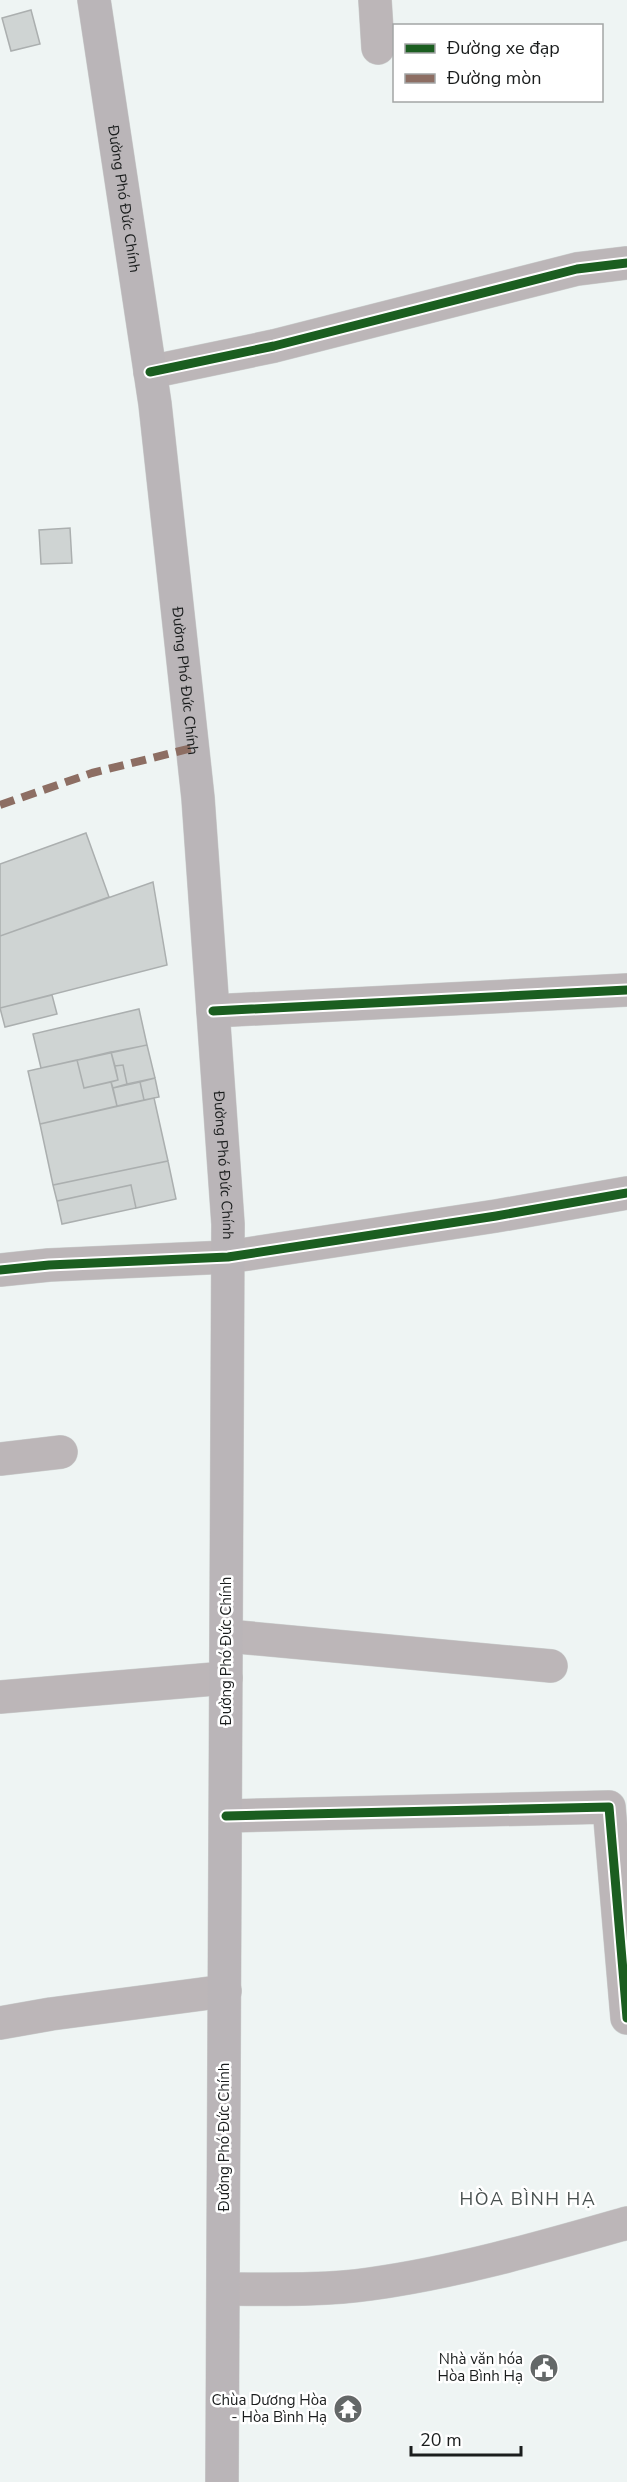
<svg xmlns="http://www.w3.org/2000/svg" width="627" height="2482" viewBox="0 0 627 2482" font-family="'Nunito Sans',sans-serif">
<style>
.building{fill:#cfd4d3;stroke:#abafaf;stroke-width:1.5}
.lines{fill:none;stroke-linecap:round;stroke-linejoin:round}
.street-casing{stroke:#cdd1d0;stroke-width:34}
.secondary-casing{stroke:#cdd1d0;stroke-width:34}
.street{stroke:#bcb6b8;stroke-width:33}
.secondary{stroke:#bab5b8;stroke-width:33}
.quiet{stroke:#8d6e63;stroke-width:8;stroke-dasharray:15 8;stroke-linecap:butt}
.cycleway-casing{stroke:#fff;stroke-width:13}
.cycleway{stroke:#1b5e20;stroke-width:9}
.labels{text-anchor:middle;stroke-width:5;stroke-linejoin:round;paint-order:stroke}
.street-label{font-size:15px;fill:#1a1d1d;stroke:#fff}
.poi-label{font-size:15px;fill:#1a1d1d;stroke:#fff;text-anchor:end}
.quarter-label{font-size:18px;letter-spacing:1.5px;fill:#495150;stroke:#fff}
</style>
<rect width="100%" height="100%" fill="#eef4f3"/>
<path class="building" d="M31,10L40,44L11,51L2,18Z
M70,528L72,563L41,564L39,530Z
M86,833L109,897L0,936V864Z
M153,882L167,965L0,1008V936Z
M52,995L57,1014L5,1027L0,1008Z
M139,1009L147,1045L41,1068L33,1034Z
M147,1045L155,1078L127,1084L123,1065L115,1066L111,1052Z
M111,1052L118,1080L84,1088L77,1060Z
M77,1060L84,1088L111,1082L117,1106L40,1124L28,1071Z
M123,1065L127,1084L113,1088L111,1082L118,1080L115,1066Z
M155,1078L159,1097L144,1100L140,1082Z
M140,1082L144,1100L117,1106L113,1088Z
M154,1098L168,1161L53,1185L40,1124Z
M168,1161L176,1199L136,1208L131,1185L57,1201L53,1185Z
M131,1185L136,1208L62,1224L57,1201Z"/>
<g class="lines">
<g class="street-casing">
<path id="street" d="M375,0L378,48
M150,372L274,346L577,269L627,263
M213,1011L627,990
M0,1270L49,1265L228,1257L496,1216L627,1193
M0,1459L61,1452
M227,1636L551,1666
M0,1697L226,1678
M226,1816L609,1807L627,2018
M0,2023L51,2014L225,1991
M224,2289C272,2289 322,2291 370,2284C457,2272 543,2247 627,2223"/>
</g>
<g class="secondary-casing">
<g id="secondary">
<path id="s1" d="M94,0L155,404L198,798L228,1224L222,2482"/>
</g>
</g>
<use href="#street" class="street"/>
<use href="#secondary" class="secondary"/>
<path class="quiet" d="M0,805L92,773L192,748"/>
<g class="cycleway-casing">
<path id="cycleway" d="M150,372L274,346L577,269L627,263
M213,1011L627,990
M0,1270L49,1265L228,1257L496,1216L627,1193
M226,1816L609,1807L627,2018"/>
</g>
<use href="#cycleway" class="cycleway"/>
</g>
<defs>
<g id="civic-disc" transform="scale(1.5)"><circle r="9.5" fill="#646868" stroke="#fff"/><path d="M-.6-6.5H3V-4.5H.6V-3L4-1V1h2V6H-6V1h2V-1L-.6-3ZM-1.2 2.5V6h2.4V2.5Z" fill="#fff"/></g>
<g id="temple-disc" transform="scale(1.5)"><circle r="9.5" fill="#646868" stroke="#fff"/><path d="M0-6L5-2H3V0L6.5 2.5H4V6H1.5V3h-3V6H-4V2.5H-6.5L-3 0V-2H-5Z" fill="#fff"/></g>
</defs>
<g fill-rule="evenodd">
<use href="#civic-disc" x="544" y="2368"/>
<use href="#temple-disc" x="348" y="2409"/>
</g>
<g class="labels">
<g class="street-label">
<text dy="5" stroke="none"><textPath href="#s1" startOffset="201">Đường Phó Đức Chính</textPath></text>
<text dy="5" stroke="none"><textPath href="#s1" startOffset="687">Đường Phó Đức Chính</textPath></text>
<text dy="5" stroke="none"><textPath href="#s1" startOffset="1173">Đường Phó Đức Chính</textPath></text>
<text transform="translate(226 1651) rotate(-90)" y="5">Đường Phó Đức Chính</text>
<text transform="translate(224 2137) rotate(-90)" y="5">Đường Phó Đức Chính</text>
</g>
<g class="poi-label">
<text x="523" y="2364">Nhà văn hóa<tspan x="523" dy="17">Hòa Bình Hạ</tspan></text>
<text x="327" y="2405">Chùa Dương Hòa<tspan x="327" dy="17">- Hòa Bình Hạ</tspan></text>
</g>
<g class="quarter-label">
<text x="528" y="2205">HÒA BÌNH HẠ</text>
</g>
</g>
<rect x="393" y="24" width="210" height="78" fill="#ffffff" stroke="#a3a5a5" stroke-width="1.5"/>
<rect x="405" y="44" width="30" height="9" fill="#1b5e20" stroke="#a3a5a5" stroke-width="1.5"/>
<text x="447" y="54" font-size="18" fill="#1a1d1d">Đường xe đạp</text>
<rect x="405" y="74" width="30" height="9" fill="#8d6e63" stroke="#a3a5a5" stroke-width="1.5"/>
<text x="447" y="84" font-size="18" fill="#1a1d1d">Đường mòn</text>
<path d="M411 2446v9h110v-9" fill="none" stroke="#1a1d1d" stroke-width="3"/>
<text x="420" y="2446" font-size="18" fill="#1a1d1d" stroke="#ffffff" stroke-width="4.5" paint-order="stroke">20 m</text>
</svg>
